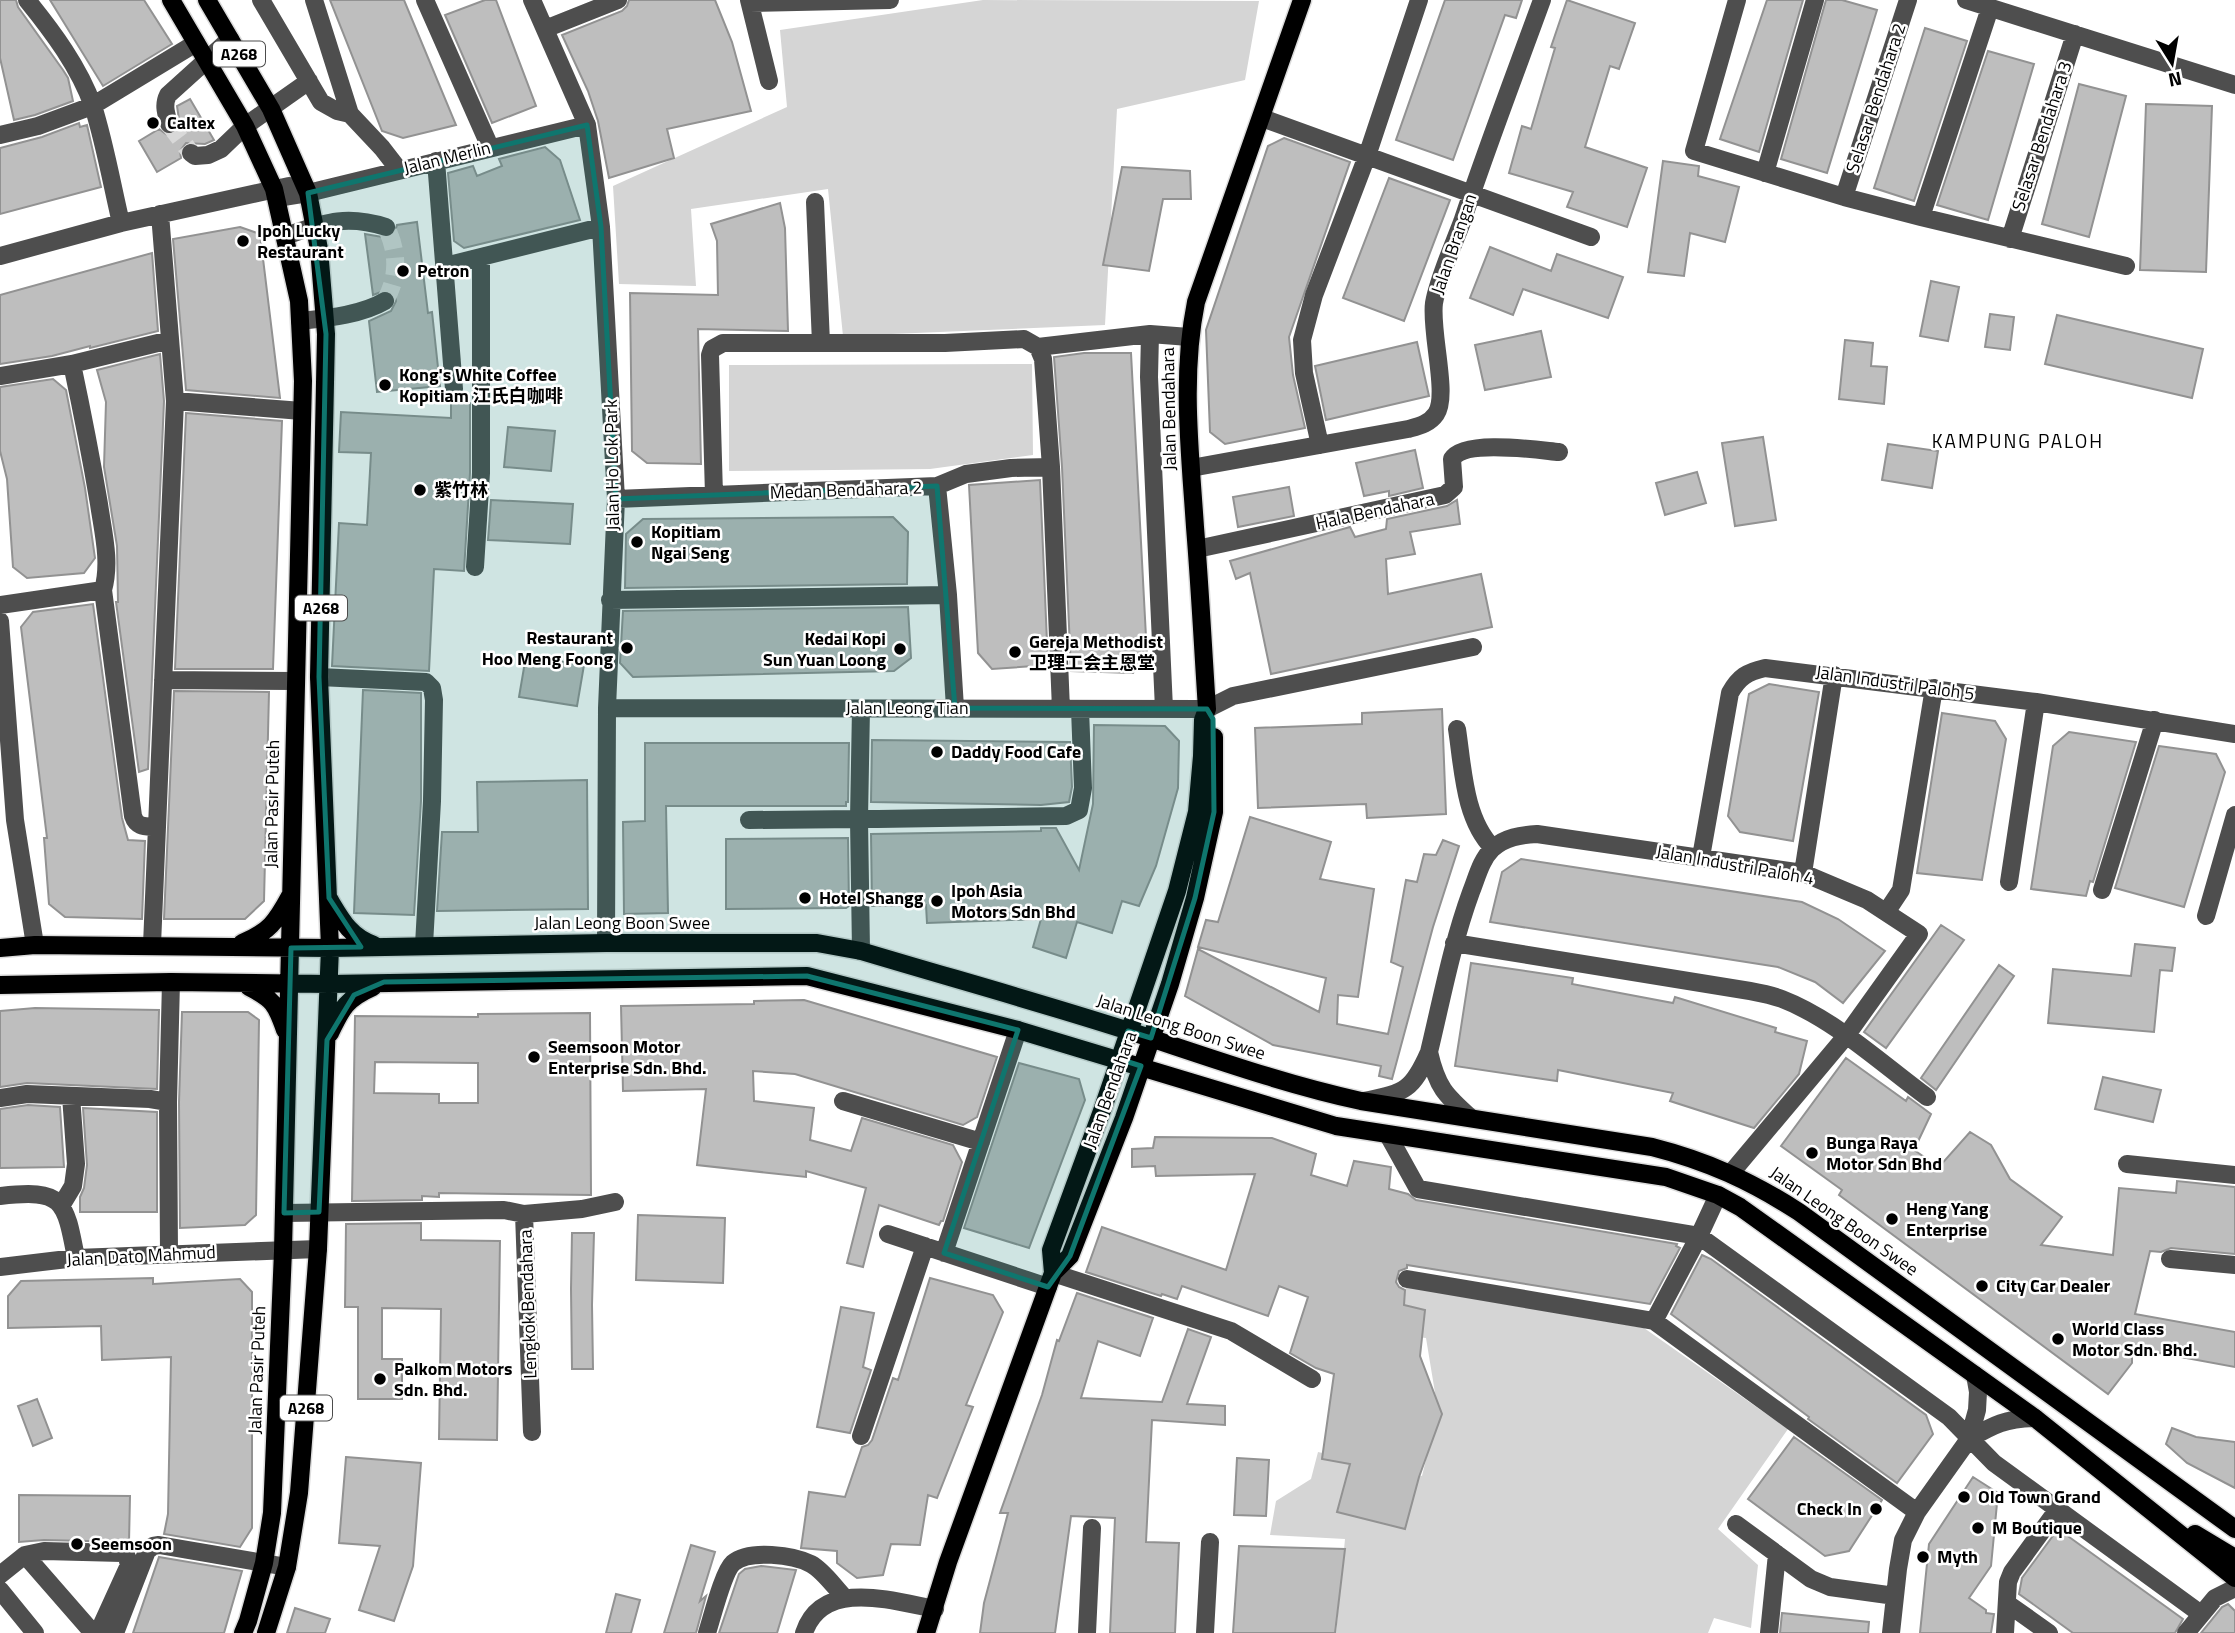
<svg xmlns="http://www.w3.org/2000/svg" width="2235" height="1633" viewBox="0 0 2235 1633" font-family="'Titillium Web','Noto Sans SC',sans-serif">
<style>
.green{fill:#d5d5d5}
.building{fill:#bebebe;stroke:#929292;stroke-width:2;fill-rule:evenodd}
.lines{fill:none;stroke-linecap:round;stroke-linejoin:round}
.minor-tunnel{stroke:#d9d9d9;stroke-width:18;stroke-dasharray:18 9;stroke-linecap:butt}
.major-casing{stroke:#dbdbdb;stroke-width:21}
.minor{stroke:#4e4e4e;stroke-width:18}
.major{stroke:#000;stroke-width:18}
.marked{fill:#0f766e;fill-opacity:0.2;stroke:#0f766e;stroke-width:5;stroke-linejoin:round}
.poi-dot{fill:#000;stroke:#fff;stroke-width:2.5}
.labels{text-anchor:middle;stroke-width:5;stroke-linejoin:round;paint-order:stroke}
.shield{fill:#fff;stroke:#4c4c4c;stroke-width:2}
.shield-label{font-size:16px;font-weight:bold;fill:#000}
.street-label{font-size:18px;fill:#000;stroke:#fff}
.poi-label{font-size:18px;font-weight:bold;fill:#000;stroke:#fff;text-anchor:start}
.neighbourhood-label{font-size:19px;letter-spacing:2px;fill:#000;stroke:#fff}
</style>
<rect width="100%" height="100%" fill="#fff"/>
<path class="green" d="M983,0L1259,1L1245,80L1117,109L1105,325L843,336L828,189L691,209L696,286L619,284L613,186L787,107L780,30Z
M1032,364L1033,455L930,469L729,471V365Z
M1406,1287L1644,1328L1788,1429L1718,1529L1758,1565L1751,1628L1714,1618L1708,1633H1336L1345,1539L1270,1535L1276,1501L1311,1479L1318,1452L1422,1476L1438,1411L1426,1338L1398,1335Z"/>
<path class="building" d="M0,0H16L18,7L63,70L68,78L73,101L35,115L14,120L0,58Z
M50,0H144L172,44L103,86Z
M330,0H404L456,125L403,138L382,131Z
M485,0H496L536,106L492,123L445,15Z
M629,0H715L732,42L751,111L667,129L674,158L609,178L598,121L588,91L562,35L622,11L627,6Z
M1445,0H1522L1516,18L1505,15L1453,160L1396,140Z
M1567,0L1635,23L1619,69L1610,66L1585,147L1647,168L1627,227L1567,207L1573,192L1509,173L1522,126L1531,129L1555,48L1551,47Z
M1767,0H1803L1759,152L1720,139Z
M1826,0H1842L1877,10L1827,173L1781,159Z
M1925,28L1967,41L1914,201L1874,188Z
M1988,51L2034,64L1988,220L1937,205Z
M2079,84L2126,96L2089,237L2042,224Z
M190,99L214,140L205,144L186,143L180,151L181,158L157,172L139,141L159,129L167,135L177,132L180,126L177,106Z
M2146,104L2212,106L2206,272L2140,270Z
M79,123L80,127L87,125L101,187L0,214V148L42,137Z
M1284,138L1350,162L1289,337L1293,375L1305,428L1225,444L1210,432L1206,330L1268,146Z
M545,147L560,160L580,220L464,248L454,241L448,173L473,166L477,176L502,166L499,159Z
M1663,161L1699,166L1698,176L1739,187L1725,242L1690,233L1684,276L1648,272Z
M1122,167L1190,171L1191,199H1163L1149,271L1103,265Z
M1389,178L1450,200L1404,321L1343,298Z
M780,203L785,228L788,331L698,329L701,464L647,463L632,451L630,293L718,295L717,241L711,224Z
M417,222L428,313L432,312L440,386L377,392L369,321L391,311L396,301L395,295L386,290L373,295L365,234L388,238L394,234L397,225Z
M240,227L260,234L280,398L186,390L173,239Z
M1490,247L1551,271L1557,254L1623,277L1608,318L1523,289L1513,315L1470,298Z
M152,253L158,331L90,348V346L52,356L0,364V295Z
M1931,281L1959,287L1948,341L1920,336Z
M1990,314L2014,317L2010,350L1985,347Z
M2057,315L2203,349L2192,398L2045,364Z
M1541,331L1551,377L1485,390L1475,345Z
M1845,340L1873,343L1871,366L1887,367L1884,404L1839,399Z
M1417,342L1429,396L1326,420L1315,366Z
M1084,353H1131L1147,656L1133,673L1071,671L1062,467L1054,357Z
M160,354L164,401L148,769L139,772L116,602H118L117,546L104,467L106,402L97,370Z
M53,379L66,390L85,488L95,558L84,573L27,578L13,567L7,479L0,451V387Z
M451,402L470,403V473L464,571L434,569L429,671L332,666L339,523L367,525L371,453L339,452L341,412L451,418Z
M186,413L282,421L273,669H175Z
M508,427L555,431L551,471L504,467Z
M1763,437L1776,520L1735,526L1722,443Z
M1888,444L1938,451L1932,488L1882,480Z
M1415,450L1423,488L1389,496V491L1364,496L1356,463Z
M1697,472L1706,503L1665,515L1656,483Z
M1040,480L1048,665L992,669L978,653L969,485Z
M1289,487L1294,516L1238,527L1233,497Z
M491,500L573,504L570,544L488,540Z
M1457,500L1460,524L1410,532L1415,554L1386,559L1388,594L1481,574L1492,627L1271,674L1250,573L1236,579L1230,561L1350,527L1355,537L1386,529L1387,519L1447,506Z
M893,517L908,532L907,584L625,588L626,534L643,519Z
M93,604L122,818L128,840L145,841L142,919L65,917L49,904L44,838H47L21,627L33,612Z
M908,607L911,658L894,671L633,677L620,663L623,611Z
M526,656L584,665L577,706L519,697Z
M1769,684L1819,692L1793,841L1740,832L1728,816L1749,694Z
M363,690L421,693V801L414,915L354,913Z
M174,691L269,692L264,901L245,919H164Z
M1442,709L1446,814L1367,818L1366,804L1258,808L1255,728L1362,724V713Z
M1942,713L1995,721L2006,739L1982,880L1917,873Z
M1094,725L1165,726L1179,741L1178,788L1156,866L1139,906L1122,901L1112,933L1077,922L1066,958L1033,947L1041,919L927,923L926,905L872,906L871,834L1041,831V828H1056L1079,870L1093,804Z
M2069,732L2136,742L2093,882L2090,881L2086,896L2031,889L2053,746Z
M872,740L1070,742L1072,787L1069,802L1041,805L871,802Z
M645,743H849L848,802H846V806H666L668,913L624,914L623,822L645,821Z
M2159,746L2216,754L2225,772L2184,907L2115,888Z
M587,780L588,909L437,911L442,832H478L477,782Z
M1250,817L1331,842L1320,879L1374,889L1358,997L1338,995L1337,1024L1388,1034L1403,967L1391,962L1406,880L1417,882L1424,854L1436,855L1443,840L1459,846L1433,927L1392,1079L1379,1076L1381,1066L1273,1045L1185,996L1198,949L1319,1012L1326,978L1198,947L1206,920L1218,922Z
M848,838L849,906L846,908L726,909V839Z
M1521,859L1802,902L1838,919L1885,951L1843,1003L1815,982L1778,967L1490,922L1502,872Z
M1941,925L1964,940L1886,1048L1864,1032Z
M2135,944L2175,948L2172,971L2160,970L2154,1032L2048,1023L2053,969L2131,976Z
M1471,963L1573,978L1572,984L1673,1003L1675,997L1776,1028L1775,1032L1807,1041L1799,1074L1754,1128L1670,1101L1673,1093L1558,1070L1557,1081L1455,1066Z
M1999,965L2014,976L1936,1090L1921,1078Z
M804,1000L997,1057L977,1117L963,1125L795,1074L753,1071L754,1101L814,1108L810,1140L851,1151L862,1118L953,1145L962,1162L943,1221H941L939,1225L879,1205L863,1267L847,1263L866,1188L806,1171V1177L697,1165L706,1089L623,1091L621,1006L754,1004V1001Z
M35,1008L159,1010L157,1089L27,1083L0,1087V1011Z
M182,1012H248L259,1020L256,1215L245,1225L180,1228L179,1102Z
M590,1013L591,1195L439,1193V1197L422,1196V1200L352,1201L355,1016L478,1017V1014ZM375,1062L478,1063V1103H439V1094L374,1093Z
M1846,1058L1906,1101L1908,1097L1931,1114L1914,1150L1939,1167L1970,1132L1991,1145L2010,1179L2062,1217L2041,1245L2113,1255L2119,1188L2176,1193L2177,1181L2235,1187V1254L2171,1248L2161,1252L2150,1251L2135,1314L2235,1332V1367L2132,1348V1363L2108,1394L1839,1195L1842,1190L1781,1146Z
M1019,1063L1079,1079L1085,1100L1029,1248L964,1228Z
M2103,1077L2161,1090L2153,1122L2095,1109Z
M28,1105L60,1107L64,1167L0,1168V1109Z
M83,1108L157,1112V1212H80V1197L84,1188L87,1165Z
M1155,1137L1272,1138L1316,1154L1311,1175L1347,1186L1354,1161L1391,1167L1389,1189L1408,1194L1416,1200L1677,1244L1676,1246L1680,1248L1650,1304L1407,1265V1268L1399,1271L1396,1282L1399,1287L1405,1290L1404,1305L1425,1310L1420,1356L1442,1414L1419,1477L1405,1529L1337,1512L1350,1464L1322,1459L1334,1374L1316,1368L1290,1353L1308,1297L1279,1286L1268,1316L1182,1286L1177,1299L1162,1294L1161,1296L1086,1272L1102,1227L1226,1270L1255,1174L1156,1176L1155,1166L1132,1167V1149L1153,1148Z
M638,1215L725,1218L723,1283L636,1280Z
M421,1223V1240L500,1241L497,1440L439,1439L441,1309L382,1308V1359H402V1399H358V1307H345L346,1224Z
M572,1233H594L592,1305L593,1369H572L571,1289Z
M1702,1255L1711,1259L1926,1415L1933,1434L1897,1483L1808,1419L1809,1417L1671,1314Z
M153,1278V1284L240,1279L252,1292V1528L240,1547L164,1534L168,1514L171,1357L102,1360L101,1326L8,1328V1296L21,1281Z
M930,1278L993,1295L1003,1312L966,1405L973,1407L937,1498L928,1495L920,1545L891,1544L883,1575L857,1578L837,1563V1551L801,1548L809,1492L845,1497L862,1447L868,1445L872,1440L893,1378L898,1380Z
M1077,1293L1153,1318L1140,1356L1098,1341L1081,1398L1162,1402L1188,1329L1211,1337L1187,1404L1225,1406V1425L1152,1420L1146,1542L1179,1543L1175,1633H1110L1115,1518L1071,1516L1055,1633H980L984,1603L1008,1513H1000L1042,1395L1057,1340L1059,1341Z
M841,1307L874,1313L863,1367L871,1370L850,1433L817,1427Z
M37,1399L52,1438L33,1446L18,1406Z
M2172,1428L2196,1437L2235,1442V1488L2187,1463L2166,1444Z
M1794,1437L1882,1500L1849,1551L1825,1556L1748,1499Z
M346,1457L421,1463L413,1566L394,1621L359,1610L380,1546L339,1543Z
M1237,1458L1269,1460L1266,1516L1234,1515Z
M1973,1477L1998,1493L1991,1566L1969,1598L1986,1610V1613L1994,1614L1991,1633H1920L1929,1544Z
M19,1495L130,1496L129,1542L44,1540L19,1542Z
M2058,1529L2183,1619L2175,1633H2073L2019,1594L2022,1578Z
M691,1545L715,1552L700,1601L706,1596L696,1633H664Z
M1239,1546L1345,1549L1335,1633H1233Z
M159,1557L242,1571L224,1633H133Z
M761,1566L796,1570L777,1633H719L739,1574L745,1569Z
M616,1594L640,1600L631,1633H606Z
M2228,1604L2235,1611V1633H2201L2222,1607Z
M295,1608L330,1619L325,1633H287Z
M1782,1613L1869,1622L1868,1633H1780Z"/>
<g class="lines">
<path class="minor-tunnel" d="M169,124L191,153
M385,301C399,277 398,251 386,227"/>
<g class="major-casing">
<path id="major" d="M171,0L245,126L274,189L299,301L303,381L283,1251L272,1513L264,1563L248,1621L243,1633
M207,0L271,109L308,193L319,249L326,334L319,677L330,948L318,1249L299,1493L287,1567L266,1633
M329,899C341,919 350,937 374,945
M242,943C269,932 276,922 290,896
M0,948L35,945L330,948L606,943H817L861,951C951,978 1042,1003 1132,1032C1208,1057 1283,1084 1361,1101L1652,1147C1707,1161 1751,1181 1799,1212L2235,1529
M0,985L171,982L329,984L807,976L1018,1030L1336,1126L1666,1177L1718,1195L1740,1207L2035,1418L2235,1578
M249,987C273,999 276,1004 285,1030
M330,1033C342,1008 346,999 373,987
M1053,1273L1051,1250L1103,1108L1177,891L1197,812L1202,756L1203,720L1207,709C1203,649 1200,588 1195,527C1190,451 1181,376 1196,302L1302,0
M2195,1534L2235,1558
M926,1633L948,1562L1053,1273L1070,1256L1124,1118L1170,984L1195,898L1214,812V737"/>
</g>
<path class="minor" d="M27,0C53,32 79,67 93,106C105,144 112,185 121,223
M261,0L321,102L337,111L350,114
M314,0L350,114L382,148L399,170
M425,0L490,147
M532,0L587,125L601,227L616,499L607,708L606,943
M749,0L769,81
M1737,0L1694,151L1844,197L1921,217L2126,266
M1966,0L2235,85
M750,3L890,0
M545,29L618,0
M1262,118L1591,237
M169,124C166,113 163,105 168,95L230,39
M0,135L38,126L92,106L196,43
M191,153L195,156L208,155L221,149L245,126L309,81
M436,161L454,389
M1765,173L1815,0
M1844,197L1908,0
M277,198L308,193L587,125
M815,202L821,343
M1921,217L1990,8
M285,236C324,223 345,214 386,227
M2010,239L2075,34
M0,256L121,223L289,186
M445,266L601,227
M300,321C328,318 361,315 385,301
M1038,347L1150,334
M0,376L72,364L170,340
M175,401L302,411
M1320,445L1304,373L1302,340L1314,295L1367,156L1419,0
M1051,467L1061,709
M1191,468L1408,429C1419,426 1429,424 1436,414C1449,396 1430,331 1434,303C1438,279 1453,246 1462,222C1487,147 1515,74 1542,0
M937,486L948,595L955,708
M616,499L937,486L966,474L1011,468L1051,467L1043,359L1038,347L1024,339L945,343H723L712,349L710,355L714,495
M1197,549L1445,495L1454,487L1452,459C1464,439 1537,450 1559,452
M475,567L481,473V257
M103,590L133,816C137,828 146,826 157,827
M610,600L948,595
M0,605L103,590C111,562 103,532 99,504C91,457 82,411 72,364
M0,621L15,820L35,945
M319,677L426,682L432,688L434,700L432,801L424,945
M163,680L295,681
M607,708L1207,709L1233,696L1473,647
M861,708L859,819H878L1066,816L1079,810L1083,788L1080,709
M1164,709L1149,377L1150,334L1189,337
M1457,729C1463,768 1464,819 1493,848
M749,820L859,819L861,951
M1701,857L1730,693C1739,677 1747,672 1765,668L2036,702L2235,734
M1803,873L1834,675
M2009,882L2036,702
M2102,890L2155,720
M1887,911L1901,890L1934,688
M2206,916L2235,815
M1454,943L1750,991C1761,993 1772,995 1782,999C1834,1019 1882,1064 1927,1097
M152,945L175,401L160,214
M1429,1052C1437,1087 1445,1095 1471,1118
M0,1098L27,1094L150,1099L168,1102L171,982
M843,1101L981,1142
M1365,1101C1405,1092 1412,1091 1429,1052C1442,998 1452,944 1471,892C1477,877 1481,860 1492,849C1505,837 1521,835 1537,834L1803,873L1867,900L1919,934L1846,1036L1731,1173
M168,1102L169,1254
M1388,1135L1418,1189L1699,1236L1949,1417L1994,1463L2201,1614
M2127,1164L2235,1175
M0,1196C63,1189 65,1199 76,1258
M61,1206L73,1186L76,1164L71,1096
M284,1213L504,1210L524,1214L532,1432
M524,1214L582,1209L615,1202
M888,1234L1048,1287
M944,1253L1018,1030
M2170,1259L2235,1265
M0,1267L76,1258L318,1249
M1053,1273L1231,1331L1312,1379
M1407,1279L1654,1321L1917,1512
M1654,1321L1699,1236L1718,1195
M861,1436L925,1246
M1969,1439C1995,1424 2005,1419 2035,1418
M1736,1524L1811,1579L1830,1587L1895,1596
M25,1555L93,1633
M0,1575L25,1555L44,1551L122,1553L127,1557L129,1565L98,1633
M0,1590L35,1633
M2008,1604L2049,1633
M115,1633L147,1551L153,1546L159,1545L287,1567
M707,1633C712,1618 723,1572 733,1563C749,1549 794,1555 811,1564C824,1571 835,1588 845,1598
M804,1633C822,1578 893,1601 935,1609
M1087,1633L1092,1528
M1205,1633L1210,1542
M1769,1633L1777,1554
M1891,1633L1898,1569L1903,1540L1917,1512L1969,1439L1977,1410L1978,1392L1975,1375
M2005,1633L2008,1582L2012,1572L2058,1509
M2186,1633L2215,1598L2235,1588"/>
<use href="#major" class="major"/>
</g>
<path class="marked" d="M587,125L601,227L616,499L937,486L955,708L1207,709L1213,719L1214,812L1195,898L1151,1038L1128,1031L1119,1059L1141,1066L1070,1256L1048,1287L944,1253L1018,1030L807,976L384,982L354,995L327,1040L319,1212L284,1213L291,948L361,947L329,898L319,677L326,334L308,193Z"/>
<g class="poi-dot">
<circle cx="153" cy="123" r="7"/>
<circle cx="243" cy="241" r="7"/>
<circle cx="403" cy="271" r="7"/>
<circle cx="385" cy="385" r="7"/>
<circle cx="420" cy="490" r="7"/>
<circle cx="637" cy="542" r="7"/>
<circle cx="627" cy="648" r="7"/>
<circle cx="900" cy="649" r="7"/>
<circle cx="1015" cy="652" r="7"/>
<circle cx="937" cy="752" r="7"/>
<circle cx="805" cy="898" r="7"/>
<circle cx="937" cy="901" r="7"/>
<circle cx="534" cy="1057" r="7"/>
<circle cx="1812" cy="1153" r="7"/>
<circle cx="1892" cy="1219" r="7"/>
<circle cx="1982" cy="1286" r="7"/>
<circle cx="2058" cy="1339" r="7"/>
<circle cx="380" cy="1379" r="7"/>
<circle cx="1964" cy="1497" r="7"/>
<circle cx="1876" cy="1509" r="7"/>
<circle cx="1978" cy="1528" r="7"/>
<circle cx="77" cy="1544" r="7"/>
<circle cx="1923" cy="1557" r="7"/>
</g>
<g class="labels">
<g class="shield">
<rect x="213" y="41.5" width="52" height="25" rx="5"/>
<rect x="295" y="595.5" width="52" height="25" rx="5"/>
<rect x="280" y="1395.5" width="52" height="25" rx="5"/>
</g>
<g class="shield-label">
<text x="239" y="60">A268</text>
<text x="321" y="614">A268</text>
<text x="306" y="1414">A268</text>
</g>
<g class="street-label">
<text transform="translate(1876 98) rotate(-72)" y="6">Selasar Bendahara 2</text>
<text transform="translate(2042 136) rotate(-72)" y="6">Selasar Bendahara 3</text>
<text transform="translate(447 158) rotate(-14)" y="6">Jalan Merlin</text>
<text transform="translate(1454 244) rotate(-71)" y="6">Jalan Brangan</text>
<text transform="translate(1169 409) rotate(-91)" y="6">Jalan Bendahara</text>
<text transform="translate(612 465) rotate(-91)" y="6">Jalan Ho Lok Park</text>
<text transform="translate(846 490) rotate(-2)" y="6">Medan Bendahara 2</text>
<text transform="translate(1375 511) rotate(-12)" y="6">Hala Bendahara</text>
<text transform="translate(1895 683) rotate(8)" y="6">Jalan Industri Paloh 5</text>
<text x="907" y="714">Jalan Leong Tian</text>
<text transform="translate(272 804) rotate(-89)" y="6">Jalan Pasir Puteh</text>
<text transform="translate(1735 865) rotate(10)" y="6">Jalan Industri Paloh 4</text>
<text x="622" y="929">Jalan Leong Boon Swee</text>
<text transform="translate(1181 1027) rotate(18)" y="6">Jalan Leong Boon Swee</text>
<text transform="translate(1110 1090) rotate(-70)" y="6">Jalan Bendahara</text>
<text transform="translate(1844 1221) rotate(35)" y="6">Jalan Leong Boon Swee</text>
<text transform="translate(141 1256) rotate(-3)" y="6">Jalan Dato Mahmud</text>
<text transform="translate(528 1304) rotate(-92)" y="6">Lengkok Bendahara</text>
<text transform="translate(257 1370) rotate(-88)" y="6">Jalan Pasir Puteh</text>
</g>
<g class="poi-label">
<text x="167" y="129">Caltex</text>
<text x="257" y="237">Ipoh Lucky<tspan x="257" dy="21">Restaurant</tspan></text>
<text x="417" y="277">Petron</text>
<text x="399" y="381">Kong's White Coffee<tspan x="399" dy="21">Kopitiam 江氏白咖啡</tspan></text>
<text x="434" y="496">紫竹林</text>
<text x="651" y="538">Kopitiam<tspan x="651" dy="21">Ngai Seng</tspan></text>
<text x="613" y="644" text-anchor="end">Restaurant<tspan x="613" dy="21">Hoo Meng Foong</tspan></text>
<text x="886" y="645" text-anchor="end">Kedai Kopi<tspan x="886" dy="21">Sun Yuan Loong</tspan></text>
<text x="1029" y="648">Gereja Methodist<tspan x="1029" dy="21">卫理工会主恩堂</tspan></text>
<text x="951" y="758">Daddy Food Cafe</text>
<text x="951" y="897">Ipoh Asia<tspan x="951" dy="21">Motors Sdn Bhd</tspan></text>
<text x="819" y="904">Hotel Shangg</text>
<text x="548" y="1053">Seemsoon Motor<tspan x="548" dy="21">Enterprise Sdn. Bhd.</tspan></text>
<text x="1826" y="1149">Bunga Raya<tspan x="1826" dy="21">Motor Sdn Bhd</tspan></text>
<text x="1906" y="1215">Heng Yang<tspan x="1906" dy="21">Enterprise</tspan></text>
<text x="1996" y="1292">City Car Dealer</text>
<text x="2072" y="1335">World Class<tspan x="2072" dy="21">Motor Sdn. Bhd.</tspan></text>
<text x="394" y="1375">Palkom Motors<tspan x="394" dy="21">Sdn. Bhd.</tspan></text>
<text x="1978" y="1503">Old Town Grand</text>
<text x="1862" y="1515" text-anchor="end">Check In</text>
<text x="1992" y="1534">M Boutique</text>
<text x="91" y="1550">Seemsoon</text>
<text x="1937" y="1563">Myth</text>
</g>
<g class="neighbourhood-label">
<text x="2018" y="448">KAMPUNG PALOH</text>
</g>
</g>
<g transform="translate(2172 63) rotate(169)" stroke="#ffffff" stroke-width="5" paint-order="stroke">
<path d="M0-5L12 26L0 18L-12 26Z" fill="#000000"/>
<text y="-10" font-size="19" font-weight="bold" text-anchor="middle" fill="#000000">N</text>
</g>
</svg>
